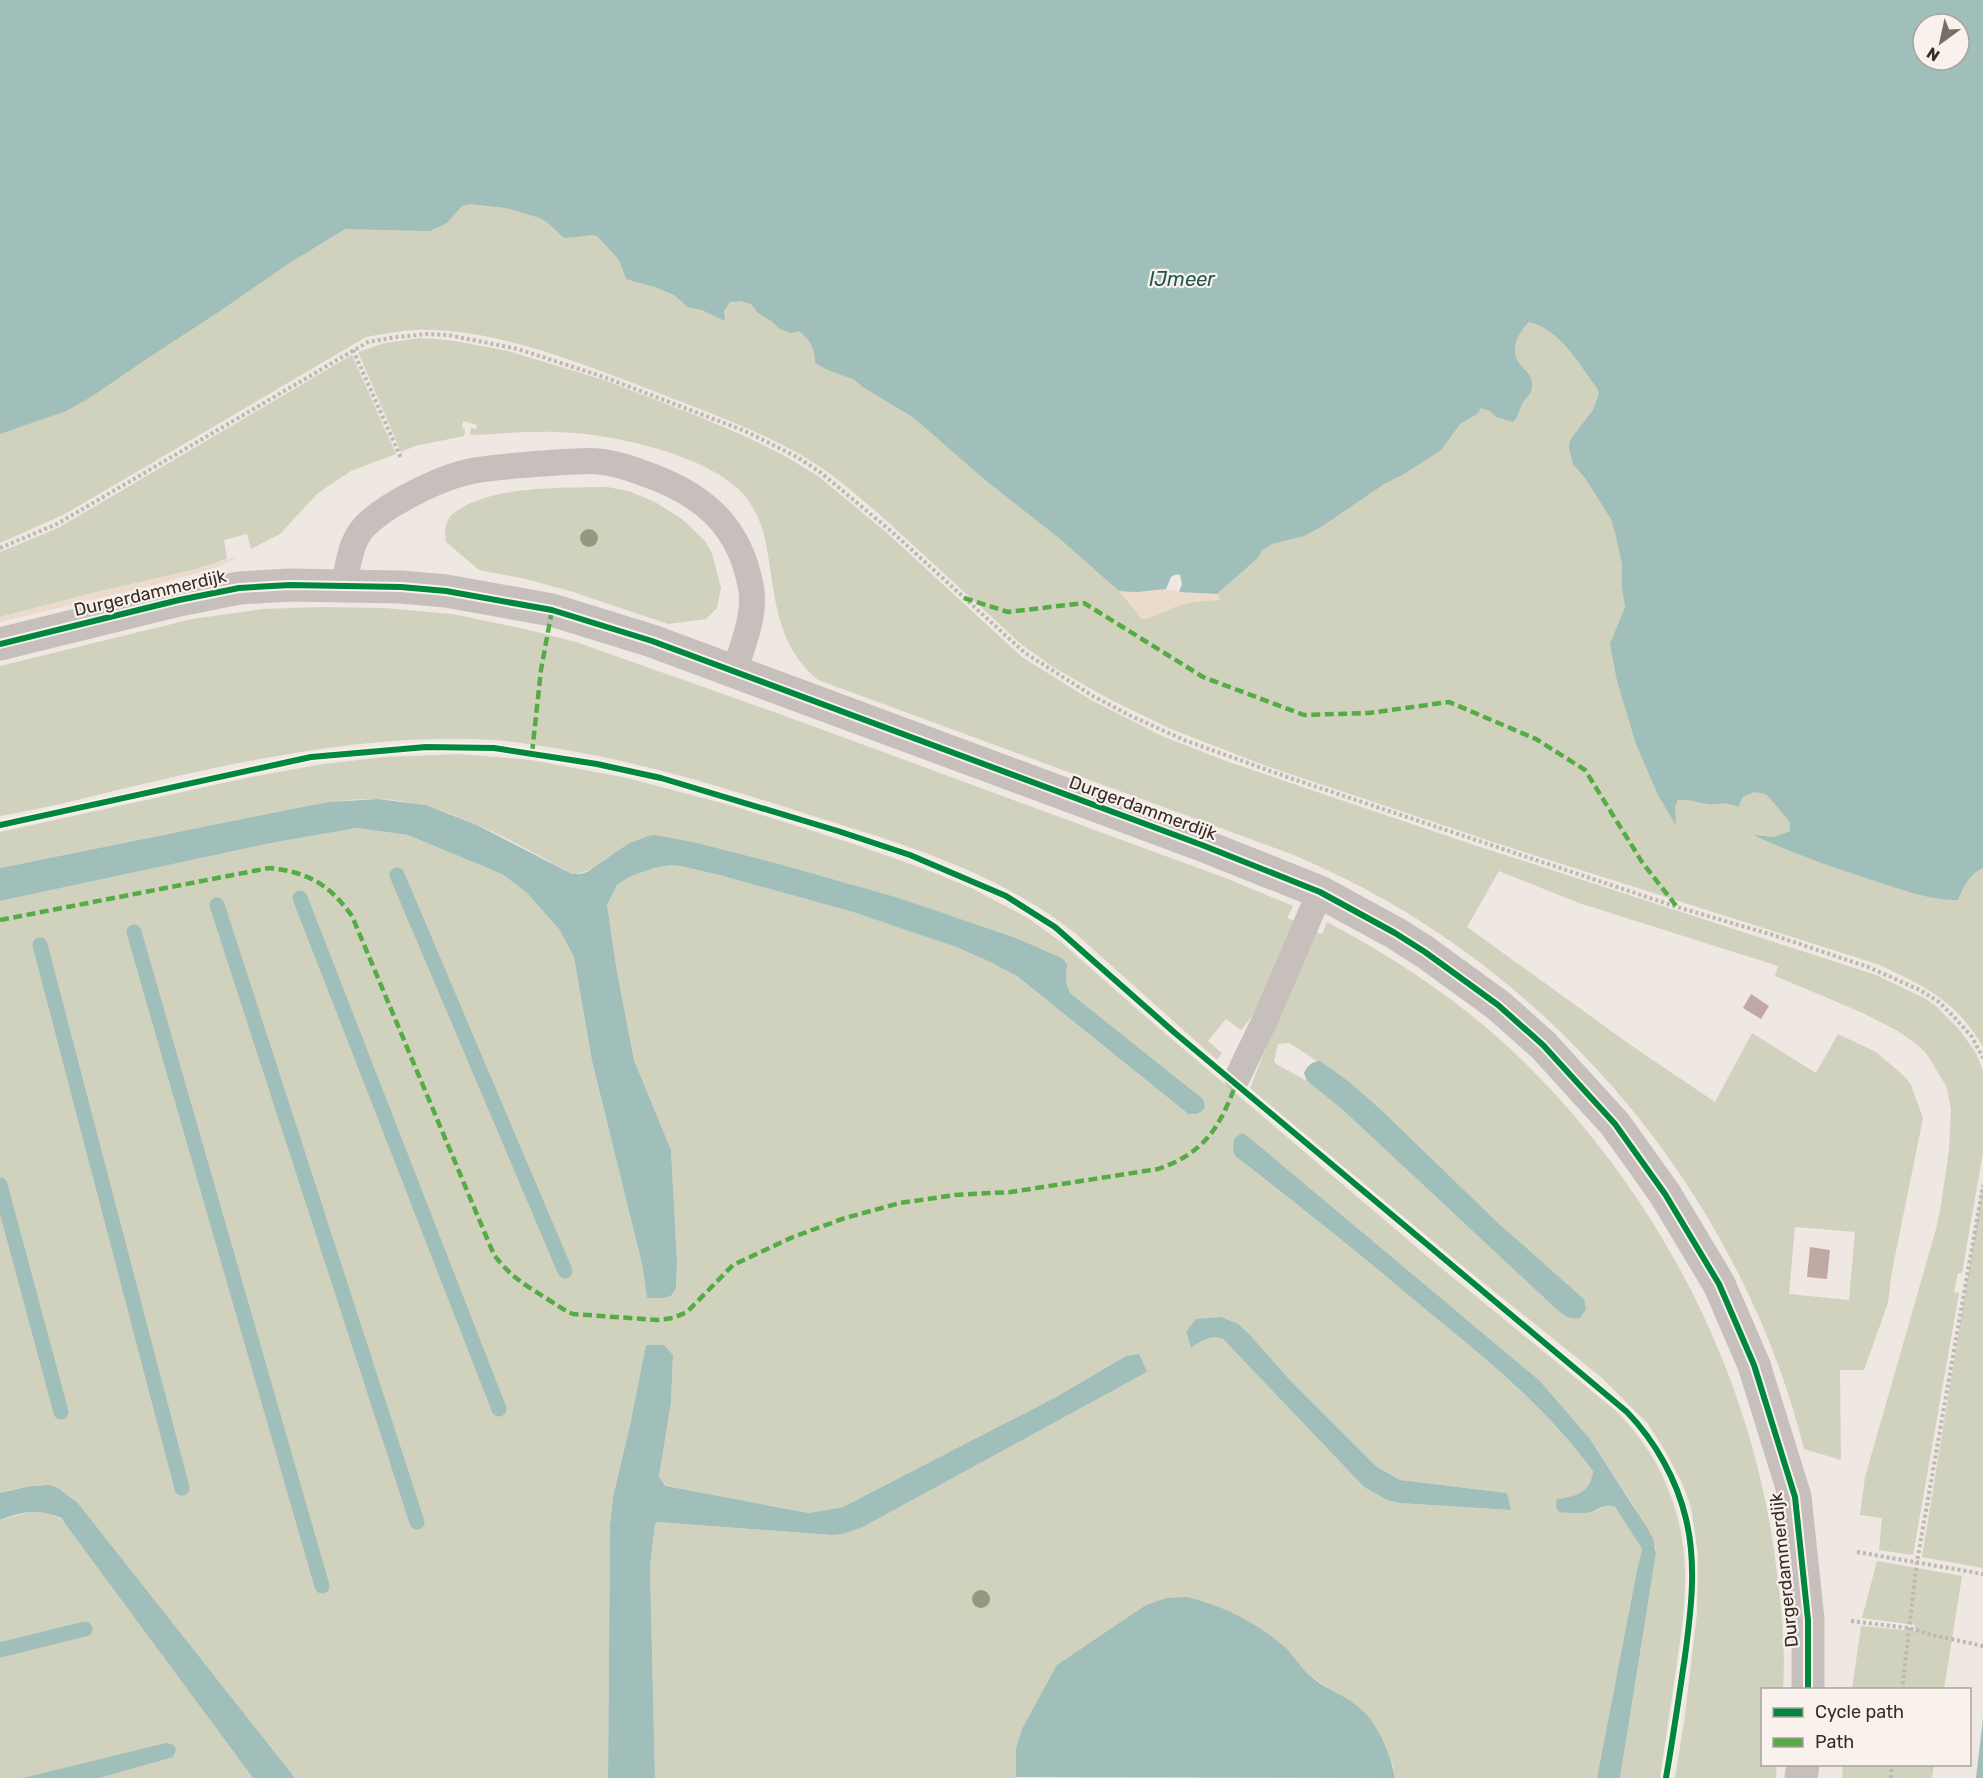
<svg xmlns="http://www.w3.org/2000/svg" width="1983" height="1778" viewBox="0 0 1983 1778" font-family="Rubik,sans-serif">
<style>
.green{fill:#d1d2bd;fill-rule:evenodd}
.sand{fill:#ecdbca}
.water{fill:#a0beba;fill-rule:evenodd}
.lines{fill:none;stroke-linecap:round;stroke-linejoin:round}
.stream{stroke:#a0beba;stroke-width:15}
.building{fill:#c0a9a5}
.path{stroke:#bfb7b4;stroke-width:4;stroke-dasharray:3 3;stroke-linecap:butt}
.lane{stroke:#c6bfbc;stroke-width:26}
.street{stroke:#c6bfbc;stroke-width:33}
.quiet{stroke:#55ab44;stroke-width:4.5;stroke-dasharray:9 4.5;stroke-linecap:butt}
.cycleway-casing{stroke:#f9f1eb;stroke-width:10}
.cycleway{stroke:#00873e;stroke-width:6}
.tree{fill:#95977f}
.labels{text-anchor:middle;stroke-width:4.5;stroke-linejoin:round;paint-order:stroke}
.street-label{font-size:18px;fill:#372c2a;stroke:#f9f1eb}
.water-label{font-size:20px;font-style:italic;fill:#215753;stroke:#f9f1eb}
</style>
<rect width="100%" height="100%" fill="#eee7e2"/>
<path class="green" d="M0,0H1983V1047C1957,1001 1923,985 1877,964L1496,843L1266,766L1171,729L1109,699L1053,667L1022,645L878,513C855,494 832,473 806,458C760,431 710,413 661,394C587,366 495,327 416,330C399,331 383,334 366,337L65,514L0,543ZM1923,24H1959V60H1923ZM1256,560L1217,594L1220,600C1200,600 1179,603 1161,613L1150,580Z
M419,338L449,340L508,351L604,380L695,415L749,438L783,455L818,476L887,533L1022,657L1091,700L1162,736L1226,761L1468,843L1876,975L1926,999L1937,1007L1958,1028L1976,1053L1983,1071V1152L1962,1273H1958L1954,1292L1959,1293L1913,1555L1879,1550L1882,1518L1860,1515L1865,1477L1936,1229L1941,1205L1949,1150L1951,1109L1948,1093L1945,1084L1926,1053L1914,1042L1896,1030L1863,1013L1775,976L1778,966L1579,903L1499,871L1467,927L1632,1046L1715,1102L1752,1033L1816,1073L1838,1034L1876,1052L1904,1076L1911,1085L1923,1118L1892,1271L1888,1303L1864,1370H1840L1841,1460L1804,1449C1747,1221 1591,1018 1387,901C1357,884 1326,869 1294,855L818,680C774,643 776,596 766,544C762,523 753,502 737,488C700,453 607,433 557,432C528,431 499,434 470,435L471,428L476,429L477,425L463,421L462,428L465,429L464,436L415,446L401,452L358,352L385,343ZM1795,1227L1855,1232L1849,1300L1789,1294Z
M352,355L396,454L351,471L318,493L280,534L251,549L247,534L224,540L227,559L193,570L97,592L0,617V552L58,528Z
M607,487L628,491L655,502L682,519L705,541L712,553L721,588L717,608L706,619L668,624L573,592L526,579L479,570L446,542C444,532 445,519 454,513C490,485 563,488 607,487Z
M322,607L385,608L452,614L525,629L576,642L788,717L1228,879L1293,906L1287,918L1294,921L1254,1014L1241,1030L1226,1019L1208,1041L1222,1053L1217,1060L1075,933C998,872 903,844 810,815C726,788 642,762 554,748C534,745 513,741 493,740C387,733 268,755 165,779C110,791 55,807 0,816V666L192,619L263,609Z
M460,754L531,760L627,778L733,806L857,845L927,870L971,888L1028,918L1061,942L1153,1023L1428,1257L1615,1410C1661,1454 1687,1518 1685,1583C1685,1612 1680,1641 1676,1669C1671,1705 1665,1742 1660,1778H1620L1656,1553V1548L1634,1506L1590,1439L1540,1381L1245,1134L1241,1133C1233,1140 1232,1146 1235,1156C1300,1207 1364,1258 1427,1310C1487,1360 1546,1408 1593,1471C1590,1494 1577,1496 1558,1499L1556,1507C1567,1508 1581,1512 1592,1512C1601,1511 1604,1503 1615,1507L1642,1549L1637,1570L1597,1778H1395L1393,1766L1362,1710L1309,1675L1288,1651L1146,1605L1128,1618L1022,1729L1016,1748V1777L1018,1778H655L650,1566L655,1525L657,1522L831,1535L843,1534L863,1527L1147,1372L1126,1356L1056,1397L843,1507L809,1513L667,1486L659,1477L671,1402L673,1356L664,1345L646,1346L630,1425L613,1497L610,1525L608,1778H295L77,1502C48,1477 34,1485 0,1493V901L276,842L357,828L408,835L502,874L526,892L559,929L574,957L592,1061L642,1264L647,1298H664L671,1296L676,1288L677,1261L671,1150L634,1060L617,972L607,905L617,885L629,877L654,868L670,865L681,866L719,875L853,912L956,947L986,960L1017,976L1185,1112L1192,1115L1201,1113L1203,1099L1070,993L1066,981L1067,965L1062,958L1016,938L899,898L783,865L607,858C596,866 586,874 572,874C515,842 444,801 378,799C348,798 317,804 287,810L0,868V832L251,777L323,764L386,757ZM1196,1319L1249,1334L1290,1380L1377,1467L1400,1480L1507,1493L1511,1510L1399,1503L1387,1500L1364,1487L1223,1339C1210,1334 1202,1341 1191,1348L1186,1333Z
M1327,922C1399,960 1469,1007 1527,1065C1659,1196 1751,1373 1775,1558C1781,1601 1786,1646 1783,1689L1762,1690V1764L1777,1765L1776,1778H1675L1685,1715L1697,1613L1698,1554L1691,1507L1682,1483L1664,1449L1648,1424L1602,1378L1459,1263L1250,1088L1313,931L1322,934ZM1289,1043C1368,1091 1430,1160 1497,1223C1525,1249 1555,1273 1584,1299L1572,1319L1553,1306L1343,1110L1307,1081L1276,1064L1274,1061L1278,1044Z
M1983,1183V1568L1922,1557Z
M35,1511C50,1513 59,1515 69,1527L253,1778H0V1520Z
M1877,1561L1962,1576L1944,1689H1852L1861,1626L1915,1631V1625L1862,1618Z
M1843,1765V1764L1934,1765L1932,1778H1842Z"/>
<path class="sand" d="M238,556L224,565L162,583L0,622V617L97,592L193,570Z
M1166,589L1179,592L1217,594L1221,600C1203,600 1184,602 1168,609C1158,613 1153,619 1142,619L1119,591L1137,592Z"/>
<path class="water" d="M0,0H1983V868C1968,875 1965,885 1958,900C1931,901 1904,890 1878,882C1835,868 1794,854 1753,835L1775,837L1790,831V822L1766,794L1754,792L1743,797L1738,807C1725,801 1721,805 1708,804C1698,803 1689,799 1678,800L1675,807L1676,825L1658,795L1636,744L1617,681L1610,644L1625,607L1622,587V564L1616,536L1611,519L1585,478L1573,464L1569,449L1570,440L1593,410L1599,394L1597,388C1578,363 1561,330 1529,322C1519,331 1509,350 1519,363C1525,371 1533,375 1532,386C1532,393 1527,397 1523,402C1519,409 1519,417 1513,422L1496,417L1490,411L1481,408L1477,414L1460,424L1441,450L1404,474L1384,484L1321,527L1304,536L1272,544L1262,550L1258,558L1217,594L1179,592L1182,584L1180,575L1176,574L1171,577L1166,589L1137,592L1119,591L1059,538L984,479L914,418L863,387L853,379L828,370L815,363C815,348 811,341 799,331L791,333L780,329L771,321L758,313L751,304L740,301L730,302L724,311L725,321L702,310L688,307L674,295L658,288L626,279L619,260L598,237L594,235L564,238L548,223L540,218L506,208L470,204L462,206L447,223L430,231L345,229L288,264L220,311L148,358L91,397L66,411L0,434ZM1923,24H1959V60H1923Z
M378,799L425,805L475,824L572,874H580L587,872L628,844L648,836L655,835L697,843L783,865L899,898L1016,938L1062,958L1065,961L1067,965L1066,981L1070,993L1203,1099L1205,1107C1201,1114 1196,1115 1188,1114L1017,976L986,960L956,947L853,912L719,875L681,866L670,865L654,868L629,877L617,885L607,905L617,972L634,1060L671,1150L677,1261L676,1288L671,1296L664,1298H647L642,1264L592,1061L574,957L559,929L526,892L502,874L408,835L357,828L276,842L0,901V868L287,810L329,802Z
M1320,1061L1348,1081L1380,1109L1499,1224L1584,1299L1586,1309L1580,1318C1566,1320 1563,1314 1553,1306L1343,1110L1307,1081L1304,1073C1308,1065 1311,1062 1320,1061Z
M1241,1133L1245,1134L1540,1381L1590,1439L1646,1526L1653,1539L1656,1553L1620,1778H1597L1637,1570L1642,1549L1615,1507C1604,1503 1600,1510 1591,1512C1580,1514 1570,1513 1559,1512L1556,1507L1557,1499C1576,1496 1590,1494 1593,1471C1547,1409 1489,1361 1430,1313C1366,1259 1301,1207 1235,1156L1233,1150L1234,1139Z
M1221,1317L1238,1324L1249,1334L1290,1380L1377,1467L1400,1480L1507,1493L1511,1510L1399,1503L1387,1500L1364,1487L1223,1339C1210,1334 1202,1341 1191,1348L1186,1332L1196,1319Z
M646,1345H664L673,1355L671,1402L659,1477L666,1486L809,1513L843,1507L1056,1397L1126,1356L1139,1354L1147,1372L863,1527L843,1534L831,1535L657,1522L655,1525L650,1566L655,1778H608L610,1525L613,1497L630,1425Z
M49,1485L58,1488L77,1502L295,1778H253L61,1518C40,1508 21,1512 0,1520V1493L30,1486Z
M1187,1597C1224,1606 1258,1623 1287,1649C1294,1657 1300,1666 1308,1674C1323,1688 1345,1695 1361,1709C1378,1724 1391,1756 1395,1778L1016,1777V1748L1022,1729L1057,1665L1146,1605L1167,1598Z
M1983,1718V1778H1976Z
M166,1743L174,1745L176,1750L173,1757L99,1778H23Z"/>
<g class="lines">
<path class="stream" d="M397,875L565,1271
M300,898L499,1409
M217,905L417,1522
M134,932L322,1586
M40,945L182,1488
M0,1185L61,1412
M0,1650L85,1629"/>
</g>
<path class="building" d="M1751,994L1769,1006L1761,1019L1743,1008Z
M1810,1247L1830,1250L1827,1279L1807,1277Z"/>
<g class="lines">
<path class="path" d="M353,350L401,458
M0,548L57,524L368,342L397,337L428,334L448,335L518,349L604,377L745,431L797,457L820,472L891,531L1025,653L1093,696L1131,716L1184,740L1287,777L1677,907L1773,935L1868,967L1920,990L1939,1002L1954,1017L1972,1037L1983,1058
M1857,1552L1983,1574
M1851,1621L1909,1628L1928,1634L1983,1646
M1902,1690L1917,1562L1983,1185
M1891,1778L1892,1764"/>
<path class="lane" d="M344,586C348,566 350,542 364,527C386,504 441,477 472,471C493,467 514,466 535,464C553,463 572,461 590,461C607,461 627,467 643,473C701,493 740,524 751,588C756,614 742,648 734,672
M1237,1078L1265,1020L1320,892"/>
<path class="street" d="M0,644L179,600L239,588L290,585L401,587L446,591L552,610L652,641L1202,845L1320,892L1395,933L1425,952L1498,1005L1543,1045L1615,1124L1665,1194L1719,1284L1754,1365L1795,1497L1808,1620V1690
M1801,1778L1803,1764"/>
<path class="quiet" d="M964,598L1008,612L1084,603L1203,677L1304,715L1369,713L1449,702L1536,739L1585,770L1642,862L1677,907
M532,753L541,670L552,610
M0,920L269,868C308,872 329,884 352,916L494,1255C513,1279 524,1284 549,1300C557,1305 563,1310 573,1314L657,1320L673,1318L687,1312L733,1265L793,1237L845,1218L900,1203L955,1195L1011,1192L1158,1169C1206,1152 1220,1127 1237,1081"/>
<g class="cycleway-casing">
<path id="cycleway" d="M0,644L179,600L239,588L290,585L401,587L446,591L552,610L652,641L1202,845L1320,892L1395,933L1425,952L1498,1005L1543,1045L1615,1124L1665,1194L1719,1284L1754,1365L1795,1497L1808,1620V1690
M0,825L311,757L426,747L494,748L597,764L661,778L838,831L910,855L1006,896L1055,927L1175,1033L1627,1412C1655,1441 1677,1480 1686,1519C1697,1564 1691,1611 1685,1656C1679,1697 1673,1737 1666,1778"/>
</g>
<use href="#cycleway" class="cycleway"/>
</g>
<g class="tree">
<circle cx="589" cy="538" r="9"/>
<circle cx="981" cy="1599" r="9"/>
</g>
<g class="labels">
<g class="street-label">
<text transform="translate(150 593) rotate(-13)" y="6">Durgerdammerdijk</text>
<text transform="translate(1143 808) rotate(20)" y="6">Durgerdammerdijk</text>
<text transform="translate(1784 1570) rotate(-96)" y="6">Durgerdammerdijk</text>
</g>
<g class="water-label">
<text x="1182" y="286">IJmeer</text>
</g>
</g>
<rect x="1761" y="1688" width="210" height="78" fill="#f9f1eb" stroke="#aba29e" stroke-width="1.5"/>
<rect x="1773" y="1708" width="30" height="9" fill="#00873e" stroke="#aba29e" stroke-width="1.5"/>
<text x="1815" y="1718" font-size="18" fill="#372c2a">Cycle path</text>
<rect x="1773" y="1738" width="30" height="9" fill="#55ab44" stroke="#aba29e" stroke-width="1.5"/>
<text x="1815" y="1748" font-size="18" fill="#372c2a">Path</text>
<g transform="translate(1941 42) rotate(213)"><circle r="28" fill="#f9f1eb" stroke="#aba29e" stroke-width="1.5"/>
<path d="M0-4.5L10 22L0 15L-10 22Z" fill="#776d6a"/>
<text y="-9" font-size="16" font-weight="bold" text-anchor="middle" fill="#372c2a">N</text>
</g>
</svg>
